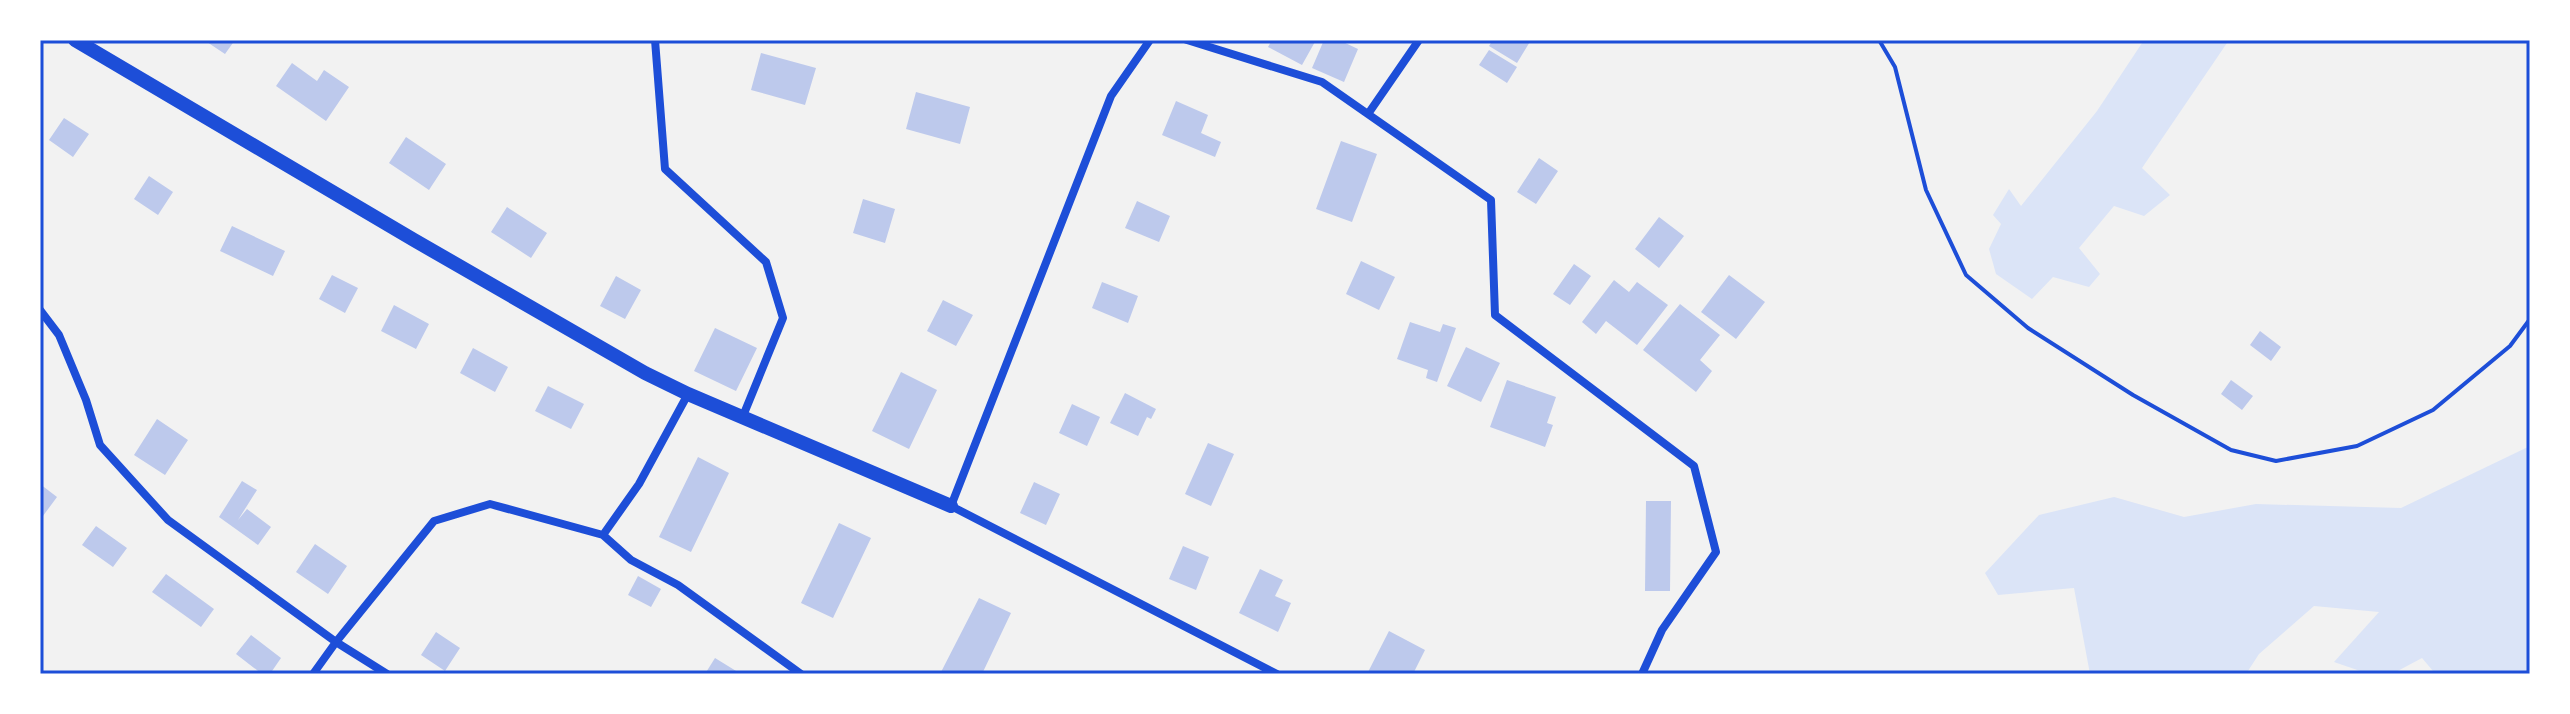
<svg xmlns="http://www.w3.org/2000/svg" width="2570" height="714" viewBox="0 0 2570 714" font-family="'PT Serif',serif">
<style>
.green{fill:#dbe4f7}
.building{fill:#bdc9ec}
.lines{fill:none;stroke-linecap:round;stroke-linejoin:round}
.path{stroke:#1d4ed8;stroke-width:4}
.minor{stroke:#1d4ed8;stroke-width:8}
.tertiary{stroke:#1d4ed8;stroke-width:14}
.neatline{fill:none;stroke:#1d4ed8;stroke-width:3}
</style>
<rect width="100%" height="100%" fill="#f2f2f2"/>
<path class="green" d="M2144,40H2229L2142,168L2170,195L2144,216L2114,206L2079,248L2100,274L2089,287L2053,277L2032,299L1996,274L1989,249L2001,224L1993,215L2009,189L2021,206L2097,111Z
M2530,446V674H2431L2433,671L2422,658L2392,674H2369L2334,662L2379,612L2314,606L2259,654L2246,674H2090L2074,588L1998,595L1985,573L2039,515L2114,497L2184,517L2256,504L2401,508Z"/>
<path class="building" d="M204,40H235L225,54Z
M1272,40H1316L1302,65L1268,47Z
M1324,40H1339L1358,49L1344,82L1312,68Z
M1493,40H1531L1517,63L1489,46Z
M1489,50L1517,67L1507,83L1479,65Z
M761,53L816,68L805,105L751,90Z
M292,63L317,81L324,70L349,87L326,121L276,86Z
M916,92L970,107L960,144L906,129Z
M1176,101L1208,115L1201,133L1221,142L1215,157L1162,135Z
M64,118L89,134L73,157L49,140Z
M406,137L446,164L429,190L389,163Z
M1341,141L1377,154L1352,222L1316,209Z
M1539,158L1558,171L1536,204L1517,192Z
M149,176L173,192L158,215L134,199Z
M863,199L895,209L885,243L853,233Z
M1137,201L1170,216L1159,242L1125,228Z
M507,207L547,233L531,258L491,232Z
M1659,217L1684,236L1659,268L1635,249Z
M232,226L285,251L273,276L220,251Z
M1361,261L1395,277L1379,310L1346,294Z
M1574,264L1591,276L1570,305L1553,294Z
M332,275L358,288L345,313L319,299Z
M1729,275L1765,302L1736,339L1701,312Z
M616,276L641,290L625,319L600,306Z
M1614,280L1629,292L1637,282L1668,305L1637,345L1606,321L1596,334L1582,322Z
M1102,282L1138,296L1128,323L1092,308Z
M943,300L973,315L956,346L927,331Z
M1680,304L1720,335L1700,360L1712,371L1696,392L1643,350Z
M394,305L429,324L416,349L381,331Z
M1410,322L1440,332L1443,324L1456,328L1437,382L1426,378L1428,370L1397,359Z
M715,328L757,348L736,391L694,371Z
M2260,331L2281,347L2271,361L2250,345Z
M1466,347L1500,363L1481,402L1447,386Z
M473,348L508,367L495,392L460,373Z
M901,372L937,390L909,449L872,431Z
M1507,380L1556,397L1547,423L1553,425L1545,447L1490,427Z
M2231,380L2253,396L2242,410L2221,394Z
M548,386L584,404L571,429L535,411Z
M1125,393L1156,409L1151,419L1147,417L1138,436L1110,423Z
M1072,404L1100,417L1087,446L1059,433Z
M157,419L188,440L165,475L134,455Z
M1208,443L1234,454L1211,506L1185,494Z
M698,457L729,473L691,552L659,537Z
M242,481L257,490L238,520L247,509L271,527L258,545L219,517Z
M1034,482L1060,494L1046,525L1020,513Z
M40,484L57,497L40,520Z
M1646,501H1671L1670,591H1645Z
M839,523L871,538L833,618L801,603Z
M96,526L127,548L113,567L82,545Z
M315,544L347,566L328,594L296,572Z
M1183,546L1209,557L1196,590L1169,579Z
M1260,569L1283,580L1275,596L1291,603L1278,632L1239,613Z
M166,574L214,609L201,627L152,592Z
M638,576L661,589L651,607L628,595Z
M979,598L1011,613L982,674H940Z
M1389,631L1425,650L1413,674H1367Z
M436,632L460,648L445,671L421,655Z
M251,635L281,658L270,674H262L236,654Z
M715,658L741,674H705Z"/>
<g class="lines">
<path class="path" d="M1879,40L1895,67L1926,190L1966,275L2028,328L2133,395L2231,450L2276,461L2357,446L2433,410L2510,346L2530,319"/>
<path class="minor" d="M655,40L665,169L766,262L783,318L743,416
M1150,40L1111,96L951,506L1277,674
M1187,40L1322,82L1491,200L1495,315L1694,466L1716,552L1662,630L1642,674
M1368,114L1419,40
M40,310L59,335L86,400L100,445L168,520L336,642L387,674
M603,535L631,560L678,585L801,674
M313,674L336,642L434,521L490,504L603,535L639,484L688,394"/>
<path class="tertiary" d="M75,40L414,240L645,373L688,394L951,506"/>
</g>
<rect width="2570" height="714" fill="none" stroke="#ffffff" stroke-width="84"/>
<rect x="42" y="42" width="2486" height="630" class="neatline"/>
</svg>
